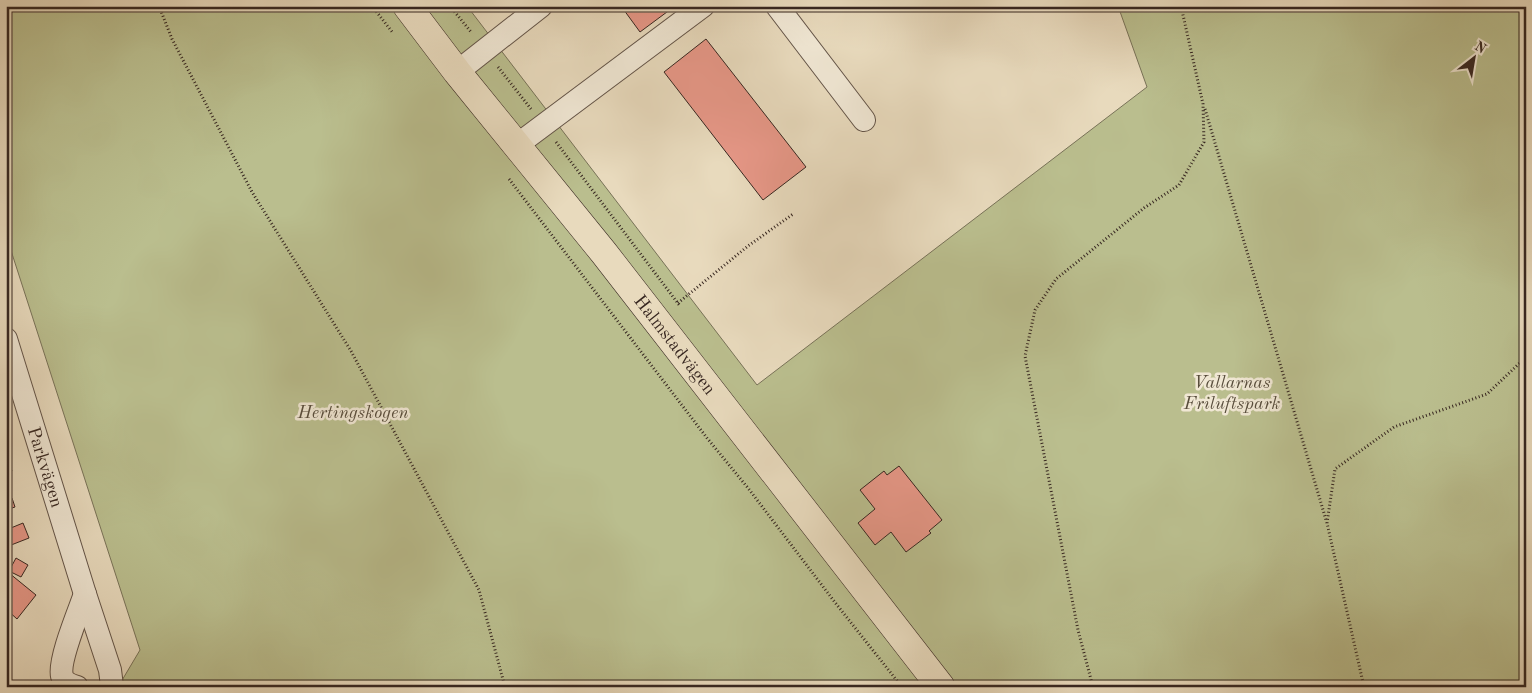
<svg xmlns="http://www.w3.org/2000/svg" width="1532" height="693" viewBox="0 0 1532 693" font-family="'Old Standard TT',serif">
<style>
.green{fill:#babe8e;stroke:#787258}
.building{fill:#e69787;stroke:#372721}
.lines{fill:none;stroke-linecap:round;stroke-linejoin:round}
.minor-casing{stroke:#635448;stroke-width:24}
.major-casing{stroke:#372721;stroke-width:29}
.path{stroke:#372721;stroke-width:3;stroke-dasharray:1 2.5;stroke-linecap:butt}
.minor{stroke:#f0e7d4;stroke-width:22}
.major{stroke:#e8dabd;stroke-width:28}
.labels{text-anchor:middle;stroke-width:5;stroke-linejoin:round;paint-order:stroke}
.street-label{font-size:18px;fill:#372721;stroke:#f0e7d4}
.park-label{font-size:18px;font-style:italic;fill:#584d3c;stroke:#f0e7d4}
</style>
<rect width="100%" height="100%" fill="#e8dabd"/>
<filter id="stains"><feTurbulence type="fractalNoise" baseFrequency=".004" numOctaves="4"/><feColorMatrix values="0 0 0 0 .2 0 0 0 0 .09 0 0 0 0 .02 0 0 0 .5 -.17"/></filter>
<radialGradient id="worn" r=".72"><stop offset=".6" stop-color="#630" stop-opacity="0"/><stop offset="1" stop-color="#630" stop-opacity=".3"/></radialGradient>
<path class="green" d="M6,6H467L757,385L1147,87L1118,6H1526V687H118L140,650L6,235Z"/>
<path class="building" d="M621,6H675L640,32Z
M706,39L806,167L763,200L664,72Z
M6,454L12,471L6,474Z
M899,466L942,520L929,531L931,533L906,552L891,532L875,545L858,523L875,509L860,490L884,471L887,475Z
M12,498L15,507L6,510V500Z
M23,523L29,538L6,547V530Z
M16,558L28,565L21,577L9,571Z
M9,573L36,595L17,619L6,609V576Z"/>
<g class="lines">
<g class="minor-casing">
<g id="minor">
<path d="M777,6L864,120"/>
<path d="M457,72L541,6"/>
<path d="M517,145L703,6"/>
<path id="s1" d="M6,339L85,594L110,670L112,686L110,687"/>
<path d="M77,687C71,685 64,683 62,676C58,661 79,611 85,594"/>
</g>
</g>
<g class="major-casing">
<g id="major">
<path id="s2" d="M407,6L457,72L604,253L941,687"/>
</g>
</g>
<path class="path" d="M159,6L172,39L252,192L351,351L479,590L505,687
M372,6L393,33
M450,6L471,32
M498,67L531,109
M1205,109L1326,520
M556,142L680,306
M509,179L707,438L748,488L837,605L902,687
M678,303L748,246L793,214
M1093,687L1078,630L1025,356L1035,310L1056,279L1144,208L1179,185L1204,142L1203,104L1181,6
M1364,687L1327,523L1335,469L1394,427L1487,394L1526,357"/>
<use href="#minor" class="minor"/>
<use href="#major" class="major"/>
</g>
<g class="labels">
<g class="street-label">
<text dy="6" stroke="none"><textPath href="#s2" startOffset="432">Halmstadvägen</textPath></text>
<text dy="6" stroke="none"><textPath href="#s1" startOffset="134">Parkvägen</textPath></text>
</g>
<g class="park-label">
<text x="1232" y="388">Vallarnas<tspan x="1232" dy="21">Friluftspark</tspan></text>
<text x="353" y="418">Hertingskogen</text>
</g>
</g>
<rect width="1532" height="693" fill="none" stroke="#e8dabd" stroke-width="25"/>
<rect x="8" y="8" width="1517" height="678" fill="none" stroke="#372721" stroke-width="2.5"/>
<rect x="12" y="12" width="1507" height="668" fill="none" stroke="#372721"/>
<g transform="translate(1474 58) rotate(31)" stroke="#f0e7d4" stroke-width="4" paint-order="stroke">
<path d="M0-4L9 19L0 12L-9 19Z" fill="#372721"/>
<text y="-8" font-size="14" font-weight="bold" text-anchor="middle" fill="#372721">N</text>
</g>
<rect width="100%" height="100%" filter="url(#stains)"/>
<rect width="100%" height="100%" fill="url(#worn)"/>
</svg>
